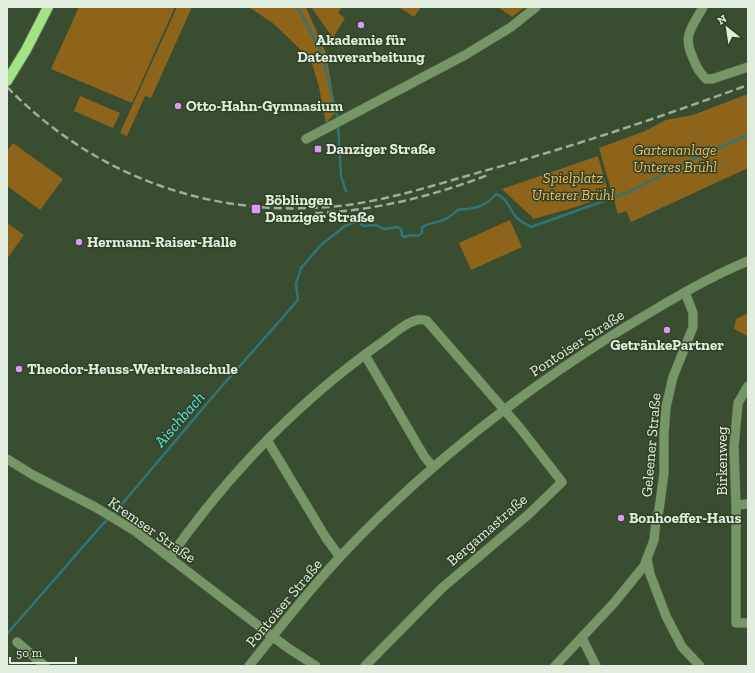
<svg xmlns="http://www.w3.org/2000/svg" width="755" height="673" viewBox="0 0 755 673" font-family="'Zilla Slab',serif">
<style>
.green{fill:#8e641b}
.lines{fill:none;stroke-linecap:round;stroke-linejoin:round}
.stream{stroke:#327576;stroke-width:2.5}
.minor-casing{stroke:#576a50;stroke-width:10}
.major-casing{stroke:#576a50;stroke-width:12}
.minor{stroke:#769668;stroke-width:9}
.major{stroke:#a2e383;stroke-width:10}
.rail{stroke:#9fae99;stroke-width:2.5;stroke-dasharray:8 4;stroke-linecap:butt}
.poi-dot{fill:#db99f5;stroke:#2f4227;stroke-width:1.5}
.labels{text-anchor:middle;stroke-width:3;stroke-linejoin:round;paint-order:stroke}
.poi-label{font-size:15px;font-weight:bold;fill:#e2eedd;stroke:#2f4227;text-anchor:start}
.park-label{font-size:15px;font-style:italic;fill:#f2bb68;stroke:#2f4227}
.street-label{font-size:15px;fill:#e2eedd;stroke:#2f4227}
.water-label{font-size:16px;font-style:italic;fill:#57e3e5;stroke:#2f4227}
</style>
<rect width="100%" height="100%" fill="#394d31"/>
<path class="green" d="M79,7H175L132,103L51,69Z
M177,7H192L151,98L145,96L127,136L120,133Z
M249,7H306L326,53L336,112L326,123L319,87L311,60L274,24Z
M311,7H342L338,13L345,18L333,38Z
M401,7H421L414,17L400,8Z
M498,7H525L512,17Z
M748,94V168L631,222L626,211L618,214L599,148L645,131L666,120L693,115Z
M80,96L120,113L113,128L74,111Z
M13,143L63,179L40,210L7,186V151Z
M598,156L609,195L579,206L534,219L502,189Z
M510,220L522,247L471,270L459,243Z
M7,223L24,235L7,259Z
M748,313V347H747V336L734,329L736,319Z"/>
<g class="lines">
<path class="stream" d="M294,7L300,11L321,52L338,120
M338,125L341,176L346,191
M7,634L101,526L117,510L215,394L298,300L296,284L301,268L321,245L345,226L358,221L363,226L376,225L384,229L397,227L401,229L402,235L404,237L411,235L417,236L422,233V227C430,222 441,223 449,217C453,215 456,211 459,209C474,210 487,205 496,194C507,197 510,211 517,218C521,222 526,224 531,227L629,192L697,157L748,135"/>
<g class="minor-casing">
<path id="minor" d="M703,7C692,28 682,35 693,58C696,67 700,73 706,79H712L748,67
M306,139L465,55L511,27L536,7
M365,355L424,456L433,467
M748,386L738,403L734,447L736,505V623H748
M267,440L326,538L340,557
M7,459L33,475L95,507L135,531L273,637L291,650L316,666
M736,505L748,504
M170,557C229,473 301,399 385,340C395,333 415,314 427,321L520,428L562,482L529,514L442,588L365,666
M647,559L650,574L666,616L682,647L700,666
M582,638L596,666
M17,642L45,666
M249,666C285,621 321,575 361,535C439,456 526,389 619,331C661,306 702,280 748,261
M555,666L614,603L644,566L654,540L656,521L659,510L664,473V435L666,407L673,377L693,327V313L685,292"/>
</g>
<g class="major-casing">
<path id="major" d="M7,81L26,50L48,7"/>
</g>
<use href="#minor" class="minor"/>
<use href="#major" class="major"/>
<path class="rail" d="M7,87C98,180 219,221 348,205C397,198 444,182 491,169C578,145 663,116 748,85
M315,213C374,211 433,196 488,175"/>
</g>
<g class="poi-dot">
<circle cx="361" cy="25" r="4"/>
<circle cx="178" cy="106" r="4"/>
<rect x="314" y="145" width="8" height="8" rx="2"/>
<rect x="251" y="204" width="10" height="10" rx="2"/>
<circle cx="79" cy="242" r="4"/>
<circle cx="667" cy="330" r="4"/>
<circle cx="19" cy="369" r="4"/>
<circle cx="621" cy="518" r="4"/>
</g>
<g class="labels">
<g class="poi-label">
<text x="361" y="45" text-anchor="middle">Akademie für<tspan x="361" dy="17">Datenverarbeitung</tspan></text>
<text x="186" y="111">Otto-Hahn-Gymnasium</text>
<text x="326" y="154">Danziger Straße</text>
<text x="265" y="205">Böblingen<tspan x="265" dy="17">Danziger Straße</tspan></text>
<text x="87" y="247">Hermann-Raiser-Halle</text>
<text x="667" y="350" text-anchor="middle">GetränkePartner</text>
<text x="27" y="374">Theodor-Heuss-Werkrealschule</text>
<text x="629" y="523">Bonhoeffer-Haus</text>
</g>
<g class="park-label">
<text x="675" y="155">Gartenanlage<tspan x="675" dy="17">Unteres Brühl</tspan></text>
<text x="573" y="183">Spielplatz<tspan x="573" dy="17">Unterer Brühl</tspan></text>
</g>
<g class="street-label">
<text transform="translate(577 343) rotate(-33)" y="5">Pontoiser Straße</text>
<text transform="translate(651 445) rotate(-85)" y="5">Geleener Straße</text>
<text transform="translate(722 461) rotate(-90)" y="5">Birkenweg</text>
<text transform="translate(152 530) rotate(35)" y="5">Kremser Straße</text>
<text transform="translate(487 530) rotate(-41)" y="5">Bergamastraße</text>
<text transform="translate(284 603) rotate(-50)" y="5">Pontoiser Straße</text>
</g>
<g class="water-label">
<text transform="translate(179 419) rotate(-49)" y="6">Aischbach</text>
</g>
</g>
<rect width="755" height="673" fill="none" stroke="#e2eedd" stroke-width="16"/>
<g transform="translate(727 28) rotate(330)" stroke="#2f4227" stroke-width="3" paint-order="stroke">
<path d="M0-3L7 15L0 10L-7 15Z" fill="#e2eedd"/>
<text y="-6" font-size="11" font-weight="bold" text-anchor="middle" fill="#e2eedd">N</text>
</g>
<path d="M10 657v6h66v-6" fill="none" stroke="#e2eedd" stroke-width="2"/>
<text x="16" y="657" font-size="12" fill="#e2eedd" stroke="#2f4227" stroke-width="3" paint-order="stroke">50 m</text>
</svg>
